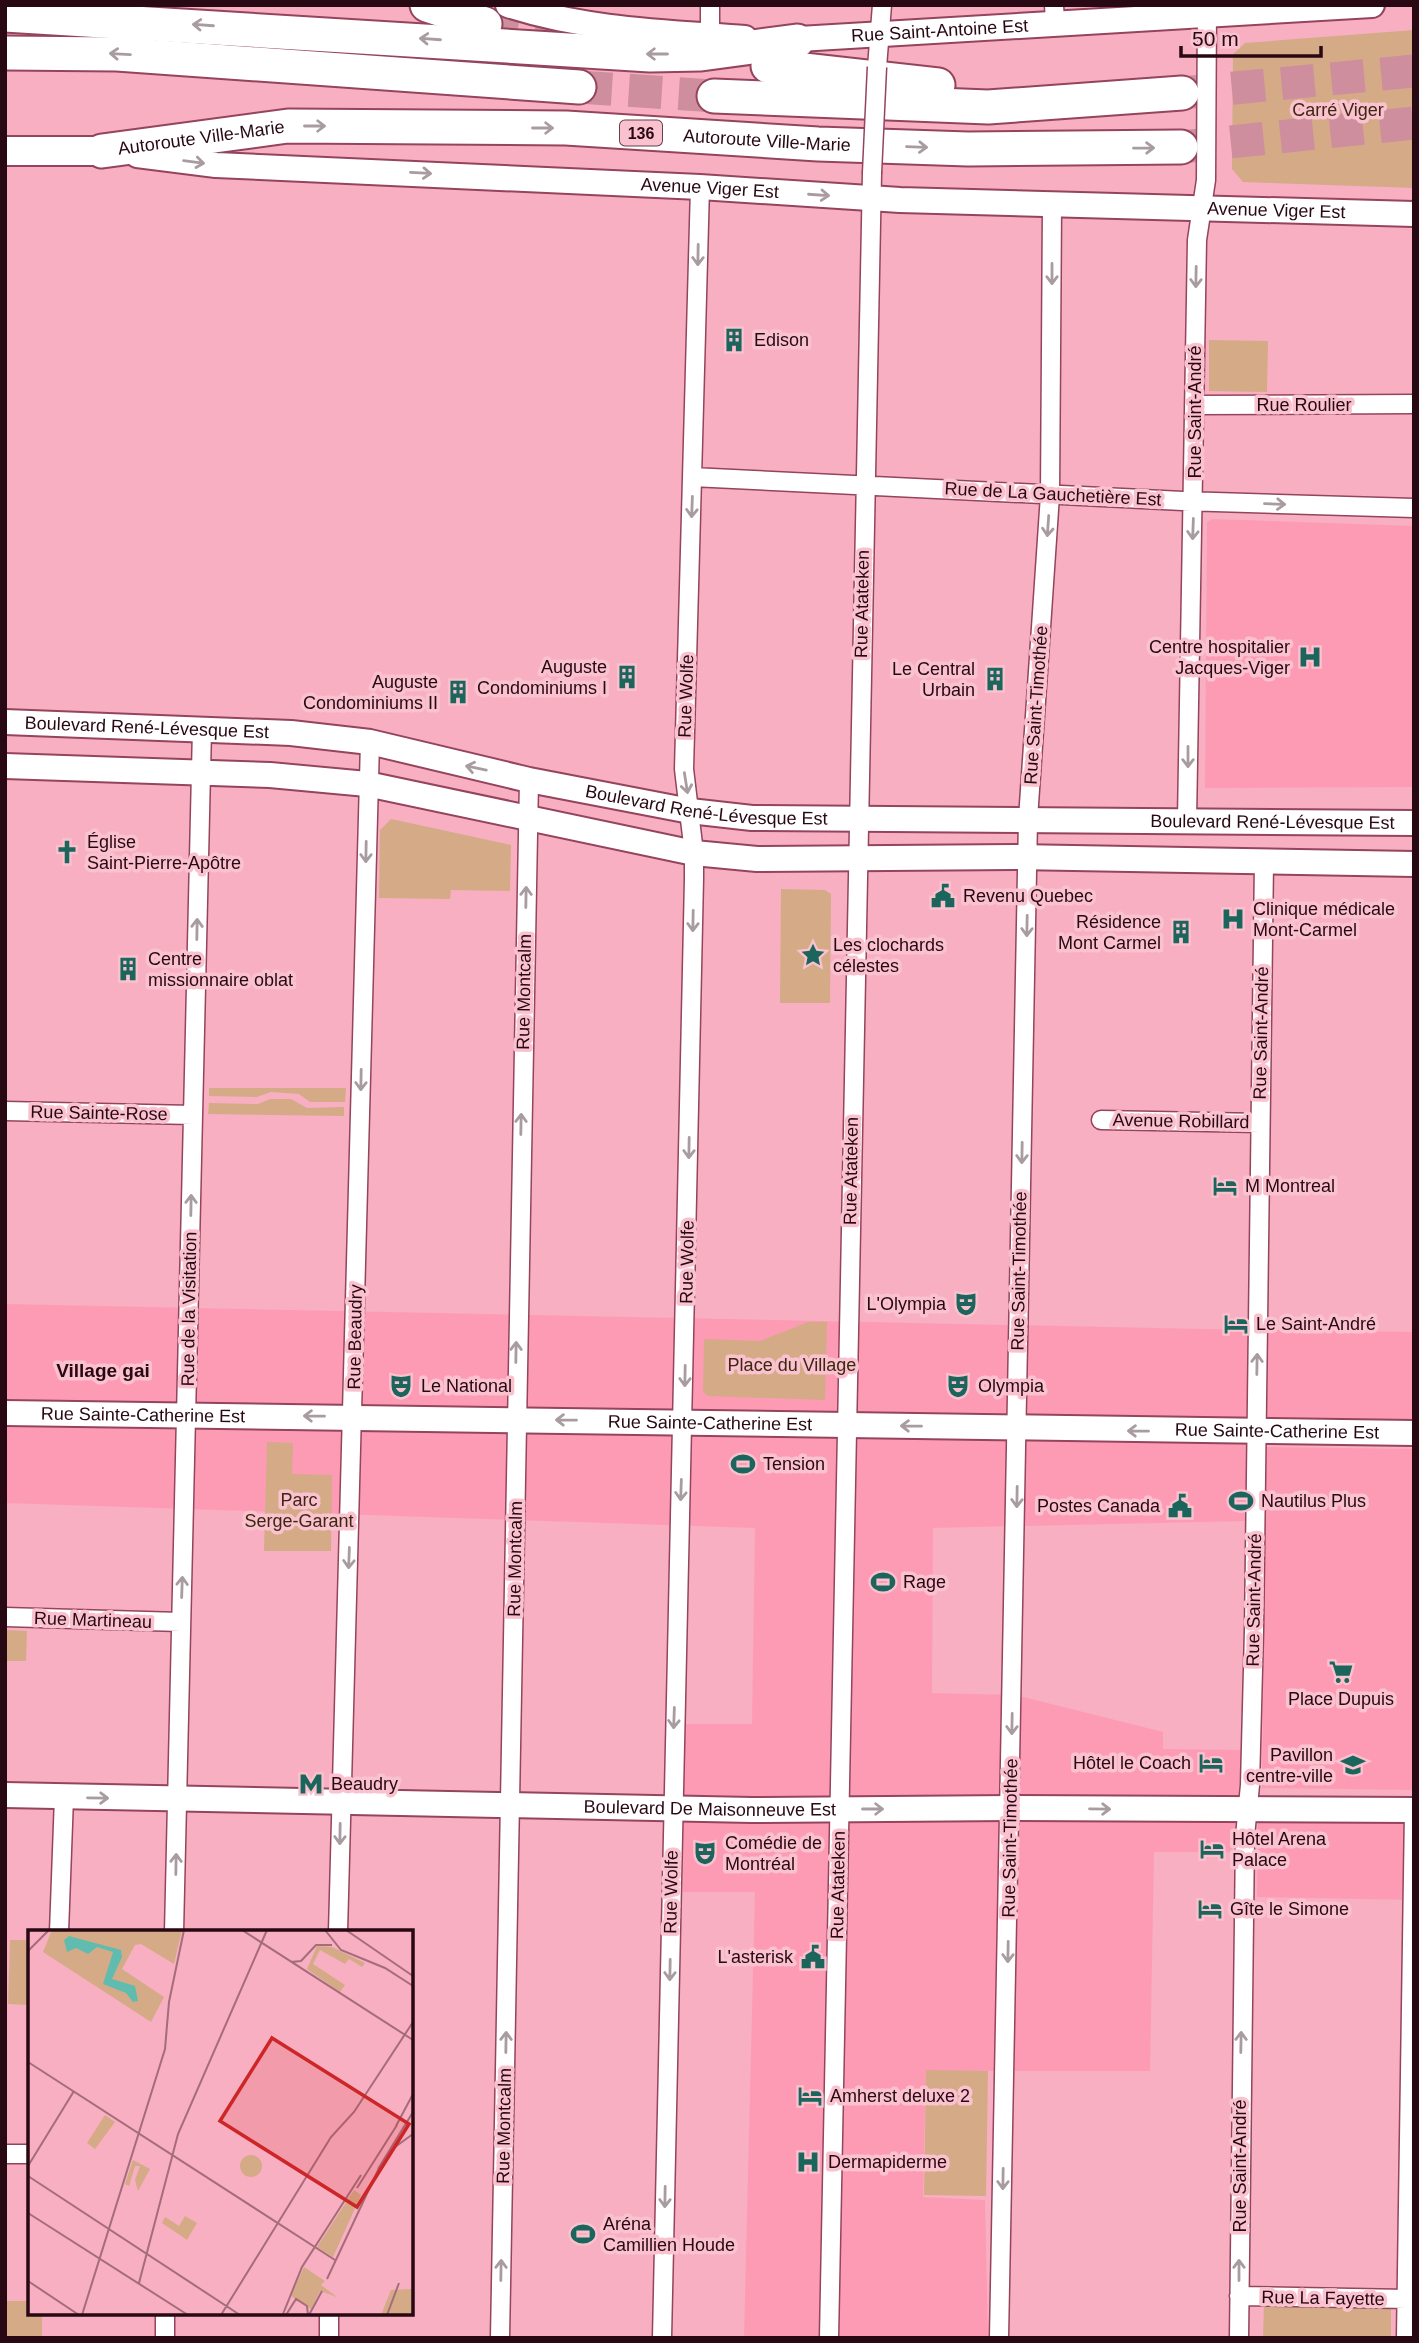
<svg xmlns="http://www.w3.org/2000/svg" width="1419" height="2343" viewBox="0 0 1419 2343" font-family="Helvetica,sans-serif">
<style>
.built{fill:#fd9bb5}
.green{fill:#d4ab86}
.lines{fill:none;stroke-linecap:round;stroke-linejoin:round}
.highway-tunnel{stroke:#ce8e9e;stroke-width:33;stroke-dasharray:33 17;stroke-linecap:butt}
.street-casing{stroke:#94445c;stroke-width:21}
.secondary-casing{stroke:#94445c;stroke-width:28}
.primary-casing{stroke:#94445c;stroke-width:32}
.highway-casing{stroke:#94445c;stroke-width:37}
.street{stroke:#fff;stroke-width:18}
.secondary{stroke:#fff;stroke-width:24}
.primary{stroke:#fff;stroke-width:28}
.highway{stroke:#fff;stroke-width:33}
.street-bridge-casing{stroke:#94445c;stroke-width:21;stroke-linecap:butt}
.street-bridge{stroke:#fff;stroke-width:18}
.oneway{stroke:#a99ca1}
.labels{text-anchor:middle;stroke-width:7;stroke-linejoin:round;paint-order:stroke}
.shield{fill:#fac2cf;stroke:#67404b;stroke-width:2}
.shield-label{font-size:16px;font-weight:bold;fill:#280813}
.street-label{font-size:18px;fill:#280813;stroke:#fac2cf}
.park-label{font-size:18px;fill:#3d2711;stroke:#fac2cf}
.poi-label{font-size:18px;fill:#280813;stroke:#fac2cf;text-anchor:start}
.neighbourhood-label{font-size:19px;font-weight:bold;fill:#280813;stroke:#fac2cf}
.inset-road{fill:none;stroke:#a56c7b;stroke-width:2}
.view{fill:#cd2627;fill-opacity:0.15;stroke:#cd2627;stroke-width:3.5}
.inset-edge{fill:none;stroke:#280813;stroke-width:3.5}
</style>
<rect width="100%" height="100%" fill="#f8afc1"/>
<path class="built" d="M1212,519L1414,526V787L1205,788L1207,522Z
M5,1304L1251,1330L1248,1521L933,1528L932,1693L1015,1695L1163,1732V1749L1242,1750L1233,1852H1154L1150,2071H926L923,2197L985,2200L988,2338H744L755,1892H683L684,1724H752L755,1528L5,1503Z
M1266,1330L1414,1332V1422L1265,1420Z
M1266,1447L1414,1449V1790L1262,1788Z
M1258,1822H1414V1900L1257,1897Z"/>
<path class="green" d="M1414,30V188L1243,182L1232,169L1233,54L1245,43Z
M1209,340L1268,341L1267,392L1209,391Z
M391,819L511,845L510,891L451,890L450,899L379,898L380,830Z
M781,889L825,890L831,894L830,1003H780Z
M209,1088H346L345,1102H310L299,1094L271,1092L257,1097L209,1096Z
M270,1099H291L307,1108L344,1107V1116L208,1114L209,1103L258,1104Z
M808,1322H827L825,1400L708,1396L703,1392L704,1339L760,1341Z
M267,1442L293,1443L292,1474L332,1475L331,1551H264Z
M5,1630L27,1631L26,1661H5Z
M10,1940H30V2005L8,2004Z
M926,2070L988,2071L986,2196L924,2195Z
M5,2301H30V2313H42V2338H5Z
M1264,2304L1391,2305V2338H1263Z"/>
<g class="lines">
<path class="highway-tunnel" d="M485,24L557,39
M579,87L714,96
M1182,93L1414,71
M1181,147L1414,123"/>
<g class="street-casing">
<path id="street" d="M1054,5L1055,22
M710,35V5
M877,67L882,5
M1194,405L1414,404
M692,477L1183,501L1414,508
M1187,820L1197,240L1206,180L1207,5
M5,1111L193,1115
M1101,1120L1260,1123
M5,1617L181,1622
M59,1932L64,1797
M174,1932L202,729
M338,1932L370,742
M5,2154H30
M1239,2296L1407,2299
M165,2338V2313
M329,2338V2313
M500,2338L529,780
M662,2338L694,878V853L684,769L700,187
M829,2338L872,173
M999,2338L1028,819L1050,495L1052,206
M1239,2338L1245,1836L1250,1785L1254,1630L1264,861
M1406,2338L1414,1810"/>
</g>
<g class="secondary-casing">
<g id="secondary">
<path d="M508,5C585,30 665,32 745,38"/>
<path id="s1" d="M782,40L1372,5"/>
<path id="s2" d="M137,155L216,165L700,187L900,200L1414,214"/>
<path id="s3" d="M5,722L291,733L370,742L529,780L690,811L752,818L1414,823"/>
<path d="M5,766L270,775L367,784L694,853L757,859L1014,857L1414,864"/>
<path id="s4" d="M5,1413L1414,1433"/>
<path id="s5" d="M5,1795L752,1810L1011,1808L1414,1810"/>
</g>
</g>
<g class="primary-casing">
<path id="primary" d="M5,151H102"/>
</g>
<g class="highway-casing">
<g id="highway">
<path d="M427,5L485,24"/>
<path d="M5,15L650,55L701,54L797,41"/>
<path d="M5,53L117,54L579,87"/>
<path d="M768,66L938,85"/>
<path d="M714,96L988,107L1182,93"/>
<path id="s6" d="M102,151L288,126L566,128L818,144L968,149L1181,147"/>
</g>
</g>
<use href="#street" class="street"/>
<use href="#secondary" class="secondary"/>
<use href="#primary" class="primary"/>
<use href="#highway" class="highway"/>
<g class="street-bridge-casing">
<path id="street-bridge" d="M872,173L877,67"/>
</g>
<use href="#street-bridge" class="street-bridge"/>
</g>
<defs><path id="oneway-shaft" d="M-6 0H5M1.5-3L5.5 0L1.5 3" fill="none" stroke-width="1.6" stroke-linecap="round" stroke-linejoin="round" transform="scale(1.75)"/></defs>
<g class="oneway">
<use href="#oneway-shaft" transform="translate(203 25) rotate(-176)"/>
<use href="#oneway-shaft" transform="translate(430 39) rotate(-176)"/>
<use href="#oneway-shaft" transform="translate(120 54) rotate(-177)"/>
<use href="#oneway-shaft" transform="translate(657 54) rotate(-180)"/>
<use href="#oneway-shaft" transform="translate(315 126)"/>
<use href="#oneway-shaft" transform="translate(543 128)"/>
<use href="#oneway-shaft" transform="translate(917 147) rotate(2)"/>
<use href="#oneway-shaft" transform="translate(1144 148) rotate(-1)"/>
<use href="#oneway-shaft" transform="translate(194 162) rotate(7)"/>
<use href="#oneway-shaft" transform="translate(421 173) rotate(3)"/>
<use href="#oneway-shaft" transform="translate(819 195) rotate(4)"/>
<use href="#oneway-shaft" transform="translate(698 255) rotate(91)"/>
<use href="#oneway-shaft" transform="translate(1052 274) rotate(90)"/>
<use href="#oneway-shaft" transform="translate(1196 277) rotate(91)"/>
<use href="#oneway-shaft" transform="translate(1275 504) rotate(2)"/>
<use href="#oneway-shaft" transform="translate(692 507) rotate(92)"/>
<use href="#oneway-shaft" transform="translate(1048 526) rotate(94)"/>
<use href="#oneway-shaft" transform="translate(1193 529) rotate(92)"/>
<use href="#oneway-shaft" transform="translate(1188 757) rotate(90)"/>
<use href="#oneway-shaft" transform="translate(476 768) rotate(-168)"/>
<use href="#oneway-shaft" transform="translate(686 783) rotate(81)"/>
<use href="#oneway-shaft" transform="translate(366 852) rotate(91)"/>
<use href="#oneway-shaft" transform="translate(526 897) rotate(-89)"/>
<use href="#oneway-shaft" transform="translate(693 921) rotate(91)"/>
<use href="#oneway-shaft" transform="translate(1027 926) rotate(91)"/>
<use href="#oneway-shaft" transform="translate(197 929) rotate(-89)"/>
<use href="#oneway-shaft" transform="translate(361 1080) rotate(91)"/>
<use href="#oneway-shaft" transform="translate(521 1124) rotate(-89)"/>
<use href="#oneway-shaft" transform="translate(689 1148) rotate(91)"/>
<use href="#oneway-shaft" transform="translate(1022 1153) rotate(91)"/>
<use href="#oneway-shaft" transform="translate(191 1205) rotate(-89)"/>
<use href="#oneway-shaft" transform="translate(516 1352) rotate(-89)"/>
<use href="#oneway-shaft" transform="translate(1257 1364) rotate(-89)"/>
<use href="#oneway-shaft" transform="translate(685 1376) rotate(91)"/>
<use href="#oneway-shaft" transform="translate(314 1416) rotate(-179)"/>
<use href="#oneway-shaft" transform="translate(566 1420) rotate(-179)"/>
<use href="#oneway-shaft" transform="translate(911 1426) rotate(-179)"/>
<use href="#oneway-shaft" transform="translate(1138 1431) rotate(-179)"/>
<use href="#oneway-shaft" transform="translate(681 1490) rotate(92)"/>
<use href="#oneway-shaft" transform="translate(1017 1497) rotate(91)"/>
<use href="#oneway-shaft" transform="translate(349 1558) rotate(92)"/>
<use href="#oneway-shaft" transform="translate(182 1587) rotate(-88)"/>
<use href="#oneway-shaft" transform="translate(674 1718) rotate(92)"/>
<use href="#oneway-shaft" transform="translate(1012 1724) rotate(91)"/>
<use href="#oneway-shaft" transform="translate(98 1798) rotate(1)"/>
<use href="#oneway-shaft" transform="translate(873 1809)"/>
<use href="#oneway-shaft" transform="translate(1100 1809) rotate(1)"/>
<use href="#oneway-shaft" transform="translate(340 1834) rotate(91)"/>
<use href="#oneway-shaft" transform="translate(176 1864) rotate(-89)"/>
<use href="#oneway-shaft" transform="translate(1008 1952) rotate(91)"/>
<use href="#oneway-shaft" transform="translate(670 1970) rotate(91)"/>
<use href="#oneway-shaft" transform="translate(506 2042) rotate(-89)"/>
<use href="#oneway-shaft" transform="translate(1241 2042) rotate(-89)"/>
<use href="#oneway-shaft" transform="translate(1003 2179) rotate(91)"/>
<use href="#oneway-shaft" transform="translate(665 2197) rotate(91)"/>
<use href="#oneway-shaft" transform="translate(501 2270) rotate(-89)"/>
<use href="#oneway-shaft" transform="translate(1239 2270) rotate(-90)"/>
</g>
<defs>
<g id="building-bare" transform="scale(1.89)"><path d="M-4-6H4V6H1V3H-1V6H-4ZM-2.5-4.3h1.7v1.8h-1.7ZM.8-4.3h1.7v1.8H.8ZM-2.5-1h1.7V.8h-1.7ZM.8-1h1.7V.8H.8Z" fill="#1b655c" stroke="#fac2cf" stroke-width="2.5" paint-order="stroke"/></g>
<g id="hospital-bare" transform="scale(1.89)"><path d="M-5-5h3v3.5h4V-5h3V5h-3V1.5h-4V5h-3Z" fill="#1b655c" stroke="#fac2cf" stroke-width="2.5" paint-order="stroke"/></g>
<g id="church-bare" transform="scale(1.89)"><path d="M-1.2-6h2.4v3.5h3.3v2.4h-3.3V6h-2.4V-.1h-3.3v-2.4h3.3Z" fill="#1b655c" stroke="#fac2cf" stroke-width="2.5" paint-order="stroke"/></g>
<g id="civic-bare" transform="scale(1.89)"><path d="M-.6-6.5H3V-4.5H.6V-3L4-1V1h2V6H-6V1h2V-1L-.6-3ZM-1.2 2.5V6h2.4V2.5Z" fill="#1b655c" stroke="#fac2cf" stroke-width="2.5" paint-order="stroke"/></g>
<g id="sight-bare" transform="scale(1.89)"><path d="M0-6L1.8-2.2L6-1.7L2.9 1.2L3.7 5.4L0 3.3L-3.7 5.4L-2.9 1.2L-6-1.7L-1.8-2.2Z" fill="#1b655c" stroke="#fac2cf" stroke-width="2.5" paint-order="stroke"/></g>
<g id="hotel-bare" transform="scale(1.89)"><path d="M-6-4.5h1.5V1H6V5H4.5V3h-9V5H-6ZM-4 0a1.8 1.8 0 1 1 3.6 0ZM.5 0V-2.5h3Q6-2.5 6 0Z" fill="#1b655c" stroke="#fac2cf" stroke-width="2.5" paint-order="stroke"/></g>
<g id="theatre-bare" transform="scale(1.89)"><path d="M-5-5.5Q0-4 5-5.5V0Q5 5 0 6Q-5 5-5 0ZM-3.3-2.5H-1v1.5H-3.3ZM1-2.5H3.3v1.5H1ZM-2.8 1Q0 5.5 2.8 1Z" fill="#1b655c" stroke="#fac2cf" stroke-width="2.5" paint-order="stroke"/></g>
<g id="stadium-bare" transform="scale(1.89)"><path d="M0-5a6.5 5 0 1 0 0 10a6.5 5 0 1 0 0-10ZM-3.5-1.8h7v3.6h-7Z" fill="#1b655c" stroke="#fac2cf" stroke-width="2.5" paint-order="stroke"/></g>
<g id="supermarket-bare" transform="scale(1.89)"><path d="M-6-5.5h2.5l.6 2H6L4.5 2H-2.5L-4.4-4H-6ZM-1.5 3.2a1.3 1.3 0 1 0 .1 0ZM3 3.2a1.3 1.3 0 1 0 .1 0Z" fill="#1b655c" stroke="#fac2cf" stroke-width="2.5" paint-order="stroke"/></g>
<g id="university-bare" transform="scale(1.89)"><path d="M0-5L7-2L0 1L-7-2ZM-4 1L0 2.5L4 1V4Q0 6-4 4Z" fill="#1b655c" stroke="#fac2cf" stroke-width="2.5" paint-order="stroke"/></g>
<g id="metro-bare" transform="scale(1.89)"><path d="M-5.5 5V-5H-3L0 0L3-5H5.5V5H3V-.5L0 4L-3-.5V5Z" fill="#1b655c" stroke="#fac2cf" stroke-width="2.5" paint-order="stroke"/></g>
</defs>
<g fill-rule="evenodd">
<use href="#building-bare" x="734" y="340"/>
<use href="#hospital-bare" x="1310" y="657"/>
<use href="#building-bare" x="627" y="677"/>
<use href="#building-bare" x="995" y="679"/>
<use href="#building-bare" x="458" y="692"/>
<use href="#church-bare" x="67" y="852"/>
<use href="#civic-bare" x="943" y="896"/>
<use href="#hospital-bare" x="1233" y="919"/>
<use href="#building-bare" x="1181" y="932"/>
<use href="#sight-bare" x="813" y="955"/>
<use href="#building-bare" x="128" y="969"/>
<use href="#hotel-bare" x="1225" y="1186"/>
<use href="#theatre-bare" x="966" y="1304"/>
<use href="#hotel-bare" x="1236" y="1324"/>
<use href="#theatre-bare" x="401" y="1386"/>
<use href="#theatre-bare" x="958" y="1386"/>
<use href="#stadium-bare" x="743" y="1464"/>
<use href="#stadium-bare" x="1241" y="1501"/>
<use href="#civic-bare" x="1180" y="1506"/>
<use href="#stadium-bare" x="883" y="1582"/>
<use href="#supermarket-bare" x="1341" y="1672"/>
<use href="#hotel-bare" x="1211" y="1763"/>
<use href="#university-bare" x="1353" y="1765"/>
<use href="#metro-bare" x="311" y="1784"/>
<use href="#hotel-bare" x="1212" y="1849"/>
<use href="#theatre-bare" x="705" y="1853"/>
<use href="#hotel-bare" x="1210" y="1909"/>
<use href="#civic-bare" x="813" y="1957"/>
<use href="#hotel-bare" x="810" y="2096"/>
<use href="#hospital-bare" x="808" y="2162"/>
<use href="#stadium-bare" x="583" y="2234"/>
</g>
<g class="labels">
<rect class="shield" x="620" y="120.5" width="42" height="25" rx="5"/>
<g class="shield-label">
<text x="641" y="139">136</text>
</g>
<g class="street-label">
<text dy="6" stroke="none"><textPath href="#s1" startOffset="158">Rue Saint-Antoine Est</textPath></text>
<text dy="6" stroke="none"><textPath href="#s6" startOffset="100">Autoroute Ville-Marie</textPath></text>
<text dy="6" stroke="none"><textPath href="#s6" startOffset="667">Autoroute Ville-Marie</textPath></text>
<text dy="6" stroke="none"><textPath href="#s2" startOffset="574">Avenue Viger Est</textPath></text>
<text dy="6" stroke="none"><textPath href="#s2" startOffset="1141">Avenue Viger Est</textPath></text>
<text x="1304" y="411">Rue Roulier</text>
<text transform="translate(1195 412) rotate(-90)" y="6">Rue Saint-André</text>
<text transform="translate(1053 494) rotate(3)" y="6">Rue de La Gauchetière Est</text>
<text transform="translate(862 604) rotate(-89)" y="6">Rue Atateken</text>
<text transform="translate(686 696) rotate(-88)" y="6">Rue Wolfe</text>
<text transform="translate(1036 705) rotate(-86)" y="6">Rue Saint-Timothée</text>
<text dy="6" stroke="none"><textPath href="#s3" startOffset="142">Boulevard René-Lévesque Est</textPath></text>
<text dy="6" stroke="none"><textPath href="#s3" startOffset="709">Boulevard René-Lévesque Est</textPath></text>
<text dy="6" stroke="none"><textPath href="#s3" startOffset="1276">Boulevard René-Lévesque Est</textPath></text>
<text transform="translate(524 992) rotate(-89)" y="6">Rue Montcalm</text>
<text transform="translate(1261 1033) rotate(-89)" y="6">Rue Saint-André</text>
<text transform="translate(99 1113) rotate(1)" y="6">Rue Sainte-Rose</text>
<text transform="translate(1181 1121) rotate(1)" y="6">Avenue Robillard</text>
<text transform="translate(851 1171) rotate(-89)" y="6">Rue Atateken</text>
<text transform="translate(687 1262) rotate(-89)" y="6">Rue Wolfe</text>
<text transform="translate(1019 1271) rotate(-89)" y="6">Rue Saint-Timothée</text>
<text transform="translate(189 1309) rotate(-89)" y="6">Rue de la Visitation</text>
<text transform="translate(355 1337) rotate(-89)" y="6">Rue Beaudry</text>
<text dy="6" stroke="none"><textPath href="#s4" startOffset="138">Rue Sainte-Catherine Est</textPath></text>
<text dy="6" stroke="none"><textPath href="#s4" startOffset="705">Rue Sainte-Catherine Est</textPath></text>
<text dy="6" stroke="none"><textPath href="#s4" startOffset="1272">Rue Sainte-Catherine Est</textPath></text>
<text transform="translate(515 1559) rotate(-89)" y="6">Rue Montcalm</text>
<text transform="translate(1254 1600) rotate(-89)" y="6">Rue Saint-André</text>
<text transform="translate(93 1620) rotate(2)" y="6">Rue Martineau</text>
<text dy="6" stroke="none"><textPath href="#s5" startOffset="705">Boulevard De Maisonneuve Est</textPath></text>
<text transform="translate(1010 1838) rotate(-89)" y="6">Rue Saint-Timothée</text>
<text transform="translate(838 1885) rotate(-89)" y="6">Rue Atateken</text>
<text transform="translate(671 1892) rotate(-89)" y="6">Rue Wolfe</text>
<text transform="translate(504 2126) rotate(-89)" y="6">Rue Montcalm</text>
<text transform="translate(1240 2166) rotate(-90)" y="6">Rue Saint-André</text>
<text transform="translate(1323 2298) rotate(1)" y="6">Rue La Fayette</text>
</g>
<g class="park-label">
<text x="1338" y="116">Carré Viger</text>
<text x="792" y="1371">Place du Village</text>
<text x="299" y="1506">Parc<tspan x="299" dy="21">Serge-Garant</tspan></text>
</g>
<g class="poi-label">
<text x="754" y="346">Edison</text>
<text x="1290" y="653" text-anchor="end">Centre hospitalier<tspan x="1290" dy="21">Jacques-Viger</tspan></text>
<text x="607" y="673" text-anchor="end">Auguste<tspan x="607" dy="21">Condominiums I</tspan></text>
<text x="975" y="675" text-anchor="end">Le Central<tspan x="975" dy="21">Urbain</tspan></text>
<text x="438" y="688" text-anchor="end">Auguste<tspan x="438" dy="21">Condominiums II</tspan></text>
<text x="87" y="848">Église<tspan x="87" dy="21">Saint-Pierre-Apôtre</tspan></text>
<text x="963" y="902">Revenu Quebec</text>
<text x="1253" y="915">Clinique médicale<tspan x="1253" dy="21">Mont-Carmel</tspan></text>
<text x="1161" y="928" text-anchor="end">Résidence<tspan x="1161" dy="21">Mont Carmel</tspan></text>
<text x="833" y="951">Les clochards<tspan x="833" dy="21">célestes</tspan></text>
<text x="148" y="965">Centre<tspan x="148" dy="21">missionnaire oblat</tspan></text>
<text x="1245" y="1192">M Montreal</text>
<text x="946" y="1310" text-anchor="end">L'Olympia</text>
<text x="1256" y="1330">Le Saint-André</text>
<text x="421" y="1392">Le National</text>
<text x="978" y="1392">Olympia</text>
<text x="763" y="1470">Tension</text>
<text x="1261" y="1507">Nautilus Plus</text>
<text x="1160" y="1512" text-anchor="end">Postes Canada</text>
<text x="903" y="1588">Rage</text>
<text x="1341" y="1705" text-anchor="middle">Place Dupuis</text>
<text x="1333" y="1761" text-anchor="end">Pavillon<tspan x="1333" dy="21">centre-ville</tspan></text>
<text x="1191" y="1769" text-anchor="end">Hôtel le Coach</text>
<text x="331" y="1790">Beaudry</text>
<text x="1232" y="1845">Hôtel Arena<tspan x="1232" dy="21">Palace</tspan></text>
<text x="725" y="1849">Comédie de<tspan x="725" dy="21">Montréal</tspan></text>
<text x="1230" y="1915">Gîte le Simone</text>
<text x="793" y="1963" text-anchor="end">L'asterisk</text>
<text x="830" y="2102">Amherst deluxe 2</text>
<text x="828" y="2168">Dermapiderme</text>
<text x="603" y="2230">Aréna<tspan x="603" dy="21">Camillien Houde</tspan></text>
</g>
<g class="neighbourhood-label">
<text x="103" y="1377">Village gai</text>
</g>
</g>
<g transform="translate(28 1930)">
<rect width="385" height="385" fill="#f8afc1"/>
<path d="M24,0H154L146,34L113,14L107,15L94,39L136,67L123,92L15,22ZM289,16L304,17L337,33L334,37L321,29L317,34L292,20L285,34L317,55L312,62L279,39ZM77,185L87,192L67,219L59,213ZM212 236a11 11 0 1 1 22 0a11 11 0 1 1-22 0ZM105,230L122,239L110,261L107,250L112,236H107L101,256L97,254ZM326,260L333,265L305,327L289,317ZM157,286L169,293L159,310L134,293L137,287L151,296ZM276,337L297,351L293,355L309,367L292,361L283,379L263,366ZM385,359V385H353L363,360Z" fill="#d4ab86"/>
<path d="M41,6L93,20L94,27L84,49L107,56L110,71L105,72L98,63L75,54L85,22L69,17L60,24L48,18L39,22L36,10Z" fill="#60bcaf"/>
<path class="inset-road" d="M214,0L385,110M297,0L313,20L357,38L385,56M318,0L385,46M0,21L21,0M263,32L273,31L288,15H304M0,132L307,330M368,196L385,164M367,217L385,204M0,236L46,161M350,239L385,182M0,246L212,385M329,258L369,195M0,283L160,385M299,349L351,238M0,351L51,385M111,353L150,204L239,0M255,384L274,337L333,245M54,385L137,119L141,72L156,0M193,385L303,207L326,182L385,92M258,385L268,369L279,376L280,385M281,385L294,361M359,385L371,353"/>
<path class="view" d="M244,108L381,194L329,277L192,191Z"/>
<rect width="385" height="385" class="inset-edge"/>
</g>
<rect width="1419" height="2343" fill="none" stroke="#280813" stroke-width="14"/>
<path d="M1181 46v10h140v-10" fill="none" stroke="#280813" stroke-width="3.5"/>
<text x="1192" y="46" font-size="21" fill="#280813" stroke="#fac2cf" stroke-width="5" paint-order="stroke">50 m</text>
</svg>
